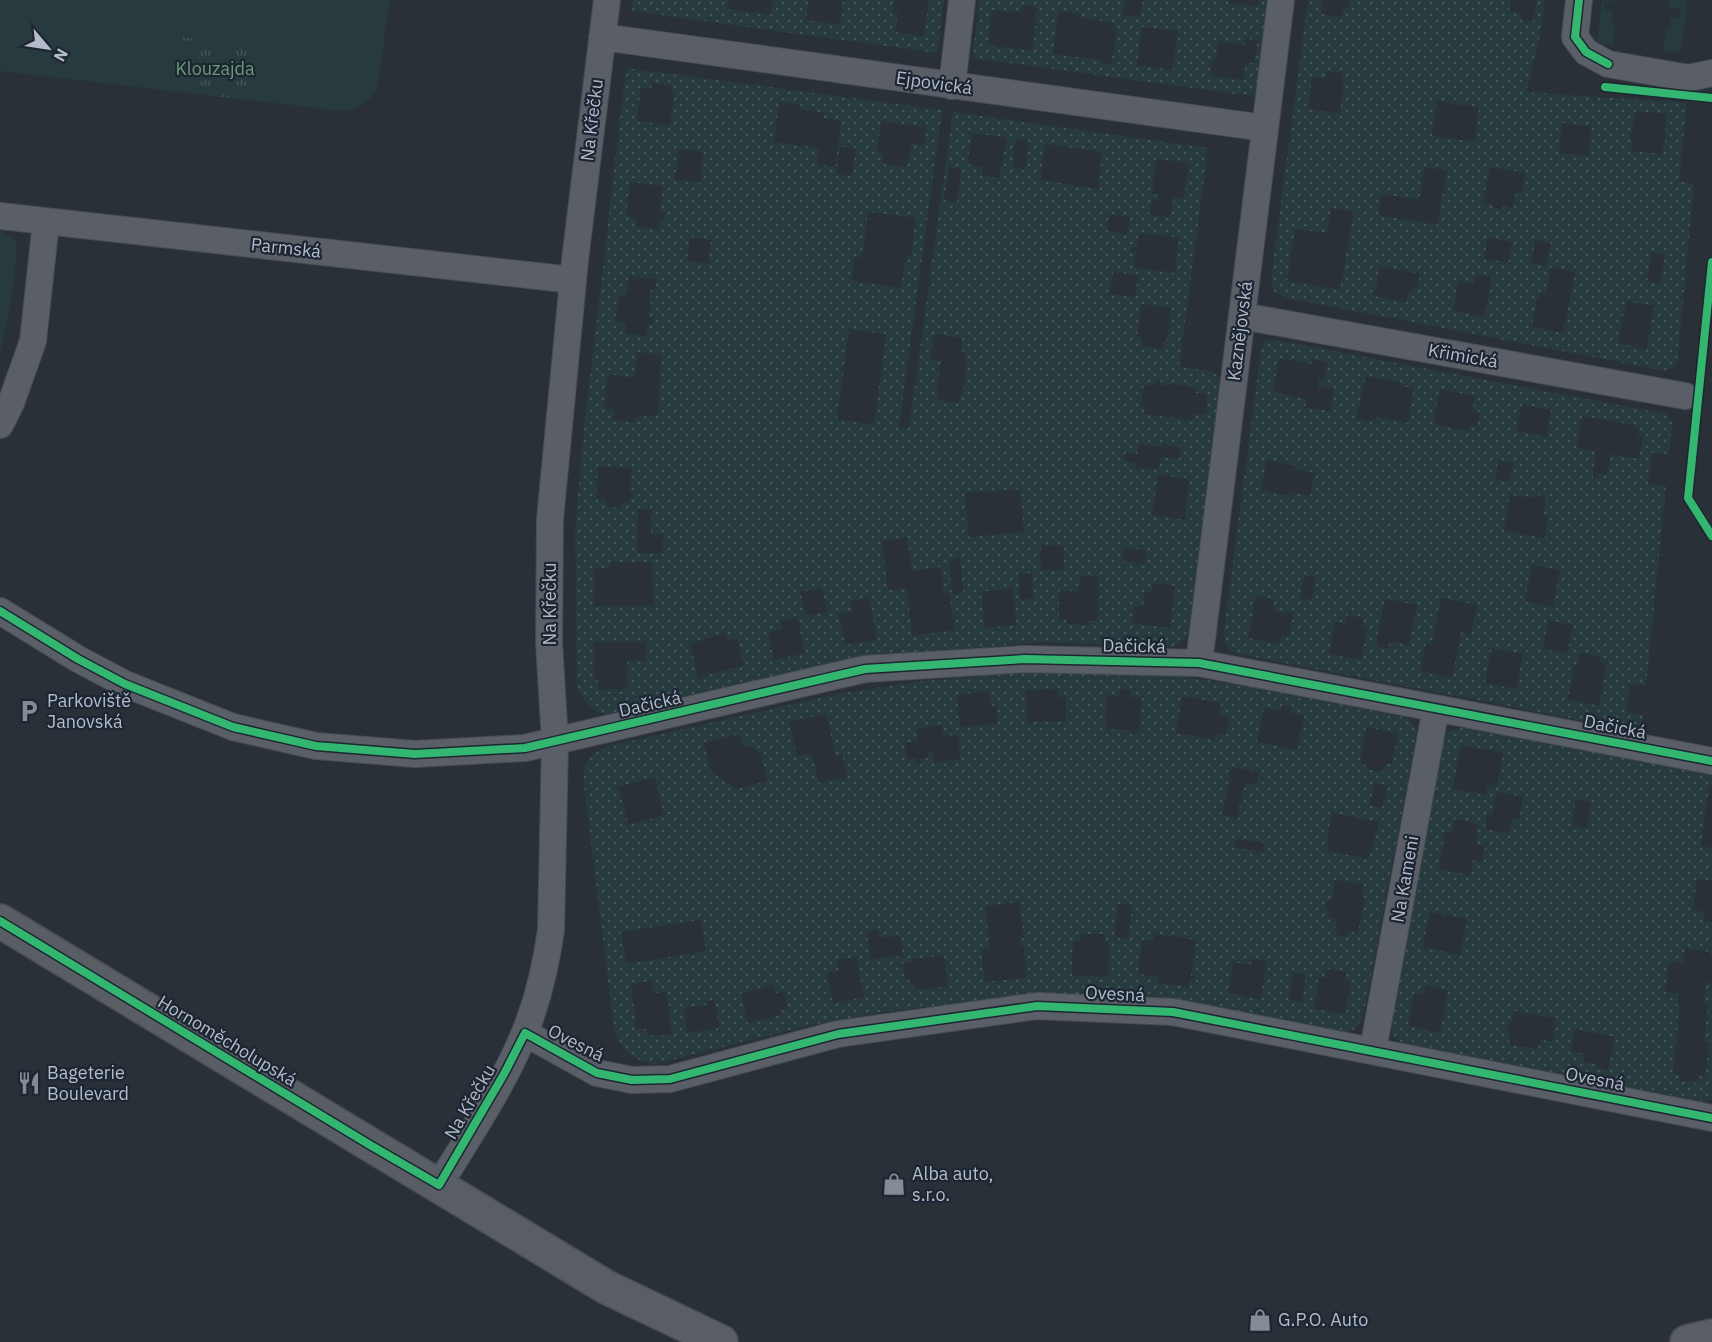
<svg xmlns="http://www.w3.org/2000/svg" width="1712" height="1342" viewBox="0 0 1712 1342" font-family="'IBM Plex Sans',sans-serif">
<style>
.grass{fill:#273a3e}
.park{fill:url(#park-tufts)}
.garden{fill:url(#garden-dots);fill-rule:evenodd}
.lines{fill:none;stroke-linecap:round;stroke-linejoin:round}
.street-casing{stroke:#484c53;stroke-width:28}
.secondary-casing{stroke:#484c53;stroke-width:36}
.street{stroke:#5a5e66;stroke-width:26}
.secondary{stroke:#595d64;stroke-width:33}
.cycleway-casing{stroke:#1d2633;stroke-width:11}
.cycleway{stroke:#33b770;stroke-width:8}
.labels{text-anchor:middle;stroke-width:4.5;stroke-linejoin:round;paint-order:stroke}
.park-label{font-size:18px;fill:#6b9a76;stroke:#1d2633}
.street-label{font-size:18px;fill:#b4bcc9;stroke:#1d2633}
.poi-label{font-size:18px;fill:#b4bcc9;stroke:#1d2633;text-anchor:start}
</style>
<defs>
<pattern id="park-tufts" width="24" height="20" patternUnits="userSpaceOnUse" patternTransform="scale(1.5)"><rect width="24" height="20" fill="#273a3e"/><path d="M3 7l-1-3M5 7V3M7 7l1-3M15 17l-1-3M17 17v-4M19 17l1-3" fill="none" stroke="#445559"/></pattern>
<pattern id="garden-dots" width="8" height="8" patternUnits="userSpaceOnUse" patternTransform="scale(1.5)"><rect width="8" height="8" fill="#273a3e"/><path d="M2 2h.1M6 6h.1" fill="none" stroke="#445559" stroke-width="1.8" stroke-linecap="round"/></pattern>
</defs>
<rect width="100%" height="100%" fill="#2a3038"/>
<path class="grass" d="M0,0H390L377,89C367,104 359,109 342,111L0,71Z
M1602,0H1613V2L1605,1L1604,9L1613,10L1611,22L1615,23L1613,45L1597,43Z
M1669,0H1688L1681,52L1663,51L1666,29L1670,30L1671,17L1679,18L1681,10L1668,7Z
M0,222H5L4,233L14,238L17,247L11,303L0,352Z"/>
<path class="park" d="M181,37L258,46L249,100L173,91Z"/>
<path class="garden" d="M633,0H728L727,9L771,15L773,0H809L806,20L840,25L843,0H895L893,12L898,13L895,32L924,36L929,0H944L937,53L632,11Z
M980,0H1125L1123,15L1140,17L1143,0H1228V3L1257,6L1258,0H1272L1259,97L972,58ZM1023,5L1037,7L1032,51L988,45L992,10L1022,13ZM1058,11L1081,14V18L1114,23L1113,28L1117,29L1111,65L1103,64V60L1053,54ZM1142,27L1178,31L1173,70L1137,65ZM1246,39L1258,40L1254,63H1246L1243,80L1214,76V74L1210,73L1211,61H1215L1218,42L1245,45Z
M1308,0H1322L1321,14L1342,17L1343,8H1349L1350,0H1511L1509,11L1522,13L1521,20L1533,22L1537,0H1545L1540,35L1526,92L1687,103L1679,181L1694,184L1677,365L1666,371L1287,298L1273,291L1271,279ZM1327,71L1343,73L1342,81L1344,82L1340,114L1308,109L1312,77L1326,79ZM1437,101L1479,107L1475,142L1432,136ZM1636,111L1666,114L1665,142H1663L1662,154L1631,151L1632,139H1630ZM1562,123L1592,127L1588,156L1559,153ZM1425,167L1447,171L1437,225L1378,215L1382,194L1419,200ZM1490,167L1525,173L1522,192H1516L1512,208L1505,206L1501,209L1494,208L1491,204L1483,203ZM1331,208L1354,212L1340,290L1287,281L1295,229L1327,233ZM1488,237L1512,242L1508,263L1484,258ZM1535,240L1551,243L1546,266L1531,263ZM1652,252L1665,255L1660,284L1647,282ZM1380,266L1420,274L1417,288H1413L1412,293H1408L1406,303L1374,296ZM1551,267L1575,272L1563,333L1532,327L1537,299H1539L1540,293L1546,294ZM1476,274L1492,277L1484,317L1453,311L1458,281L1474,284ZM1626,301L1654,306L1646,349L1618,343Z
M626,68L942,110L899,427L909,428L953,112L1208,148L1179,367L1210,371L1218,376L1221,386L1188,633C1184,641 1180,644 1171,647L1039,642L897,656L614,716C595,714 583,704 577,685L575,531L583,439ZM652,83L671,86V92L674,93L670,125L637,121L641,88L651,89ZM779,102L801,105L800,109L824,113V118L841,121L835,167L817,164L819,148L774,142ZM881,121L926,127L924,145L912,144L906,167L883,164L884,153L877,152ZM972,133L1007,138L999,178L982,176L983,167L967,164ZM1016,139L1029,141L1025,170L1012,167ZM1045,144L1102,152L1098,189L1040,180ZM840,146L856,149L852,176L836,174ZM678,149L703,152L700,183L675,180ZM1156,159L1189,163L1184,198L1174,197L1170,218L1149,214L1152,200L1158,201V203L1159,195L1152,194ZM949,168L961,169L957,202L944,200ZM630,182L663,186L660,212L665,213L664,220H659L658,229L636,226V218L626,216ZM868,212L916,218L911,256L906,255L901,288L852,281L855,257H862ZM1109,214L1130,217L1127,234L1107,231ZM1139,233L1179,238L1175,273L1134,267L1136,252L1130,251L1131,247H1136ZM690,237L711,240L708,263L687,261ZM1113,272L1138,275L1135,297L1110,294ZM629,276L657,279L655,290H651L649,300H651L649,317L654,318L653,325H648L646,336L625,333L626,323L615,321L619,295L626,296ZM1141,304L1171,308L1167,340H1164L1163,349L1141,345L1142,338L1137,337ZM849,329L886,335L874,425L837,419ZM934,334L962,338L961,351L965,352C968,370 965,387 958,403L938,400L937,387L941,361L930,360ZM637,352L661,355L658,415L636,417L634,422L613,420L614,410L604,408L608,374L635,378ZM1158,380L1161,381L1160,385L1168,386L1169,384L1196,387V393L1207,394V413L1194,414L1192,420L1144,414L1145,407H1141L1144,385H1157ZM1139,444L1162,447V444L1181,447L1179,459L1160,457L1158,469L1136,467V463L1125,461V453L1137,454ZM598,466L632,468L630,492L633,493V498H630L629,502L623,501L621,508L606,506V499L596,498ZM1158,475L1189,479L1185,520L1152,515ZM1020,489L1024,532L969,537L965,493ZM638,509L652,510L651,534L664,535L663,553H637ZM907,537L912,571L941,567L944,593H950L954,630L912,636L907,589L888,590L882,542ZM1041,545L1064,546V570L1040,569ZM1124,548L1146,550L1144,564L1122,561ZM960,558L963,593L952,594L949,560ZM610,562H652L653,606H594V568H609ZM1032,573L1033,599H1020L1019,574ZM1080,576H1098L1097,621H1089L1088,625L1067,624V620H1059V591H1079ZM1153,583L1175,586L1170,628L1132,623L1134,606L1143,607L1145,592H1152ZM822,588L827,612L806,616L800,592ZM1013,588L1016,625L985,628L981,592ZM869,598L877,640L845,645L839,614L852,612L850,601ZM797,617L805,653L774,660L768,632L782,629L780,621ZM725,633L727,640L737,638L744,666L698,677L690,644ZM594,642H646V661H627L628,689H598V681L594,679Z
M1275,340L1666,414L1672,422L1669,454L1652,453L1648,484L1666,486L1646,686L1629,684L1627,713L1643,715C1643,722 1643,727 1637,731L1238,654C1226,649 1224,643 1224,631L1261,349L1266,341ZM1279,358L1311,364L1312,359L1328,363L1324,380L1319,379L1318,388H1321L1322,386L1334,389L1330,411L1305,407L1307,399L1273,392ZM1366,376L1400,382V386L1414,388L1408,423L1377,417L1376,421L1372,420L1371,422L1356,419ZM1440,389L1475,396L1472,411L1480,413L1477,426L1469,425L1468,431L1433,424ZM1522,405L1551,410L1546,437L1516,431ZM1582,416L1633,425V427L1639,428L1638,435L1643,436L1639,459L1611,454L1607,474L1599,473L1598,479L1593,478L1595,451L1576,448ZM1266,460L1295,465V469L1314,473L1310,496L1290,492L1289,496L1261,490ZM1498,460L1513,463L1509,482L1495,479ZM1510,495L1533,498L1537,495L1543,496L1546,501L1543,516L1548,518L1545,538L1504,531ZM1532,565L1560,570L1553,607L1525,601ZM1304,576L1316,578L1311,600L1300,598ZM1256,596L1274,599L1273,611L1293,614L1289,636L1282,635L1280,644L1248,638ZM1441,598L1477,605L1471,634L1461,632L1452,678L1420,671L1426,644H1432ZM1385,599L1417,605L1409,645L1390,641L1388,649L1376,646ZM1347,615L1364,618L1363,627L1367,628L1361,660L1329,654L1335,622L1345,624ZM1548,620L1573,625L1567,654L1543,649ZM1492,648L1523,654L1516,689L1485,683ZM1580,653L1601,657L1600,662L1607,663L1599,706L1568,699L1575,665H1577Z
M1038,671L1169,675L1250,686L1408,718L1416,729V737L1363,1018L1355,1029L1344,1032L1146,999L1124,996L1044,995L888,1011L811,1025L655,1064C631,1059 623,1053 614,1029L584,785C582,763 588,755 608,746L842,693L923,681ZM1057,689L1058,697H1066V721L1027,722L1026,690ZM1120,689L1131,690L1130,697L1141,698L1139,731H1135V734H1130V730L1106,729V697L1110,694L1119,697ZM989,691L991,706H996L998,724L960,727L957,695ZM1182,696L1221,703L1219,715L1229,717L1226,735L1216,734L1215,740L1176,733ZM1282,705L1291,707V713L1304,716L1297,750L1257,742L1264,708L1281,711ZM826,714L836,756L842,754L847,777L819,783L812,753L797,756L789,722ZM942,725L943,736L958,735L960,759L934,763L932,752H928L929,758H920L921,764L916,765L915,759L907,760L904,743L918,741L916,729ZM1366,727L1398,733L1392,764L1385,763L1383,772L1366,769V765L1360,763ZM740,734L743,747L750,746L760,752L768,781L737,789L711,772L704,743ZM1232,767L1259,772L1256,785L1245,783L1237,818L1222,815ZM659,776L655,779L664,814H669L624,826L628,823L619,788H614ZM1374,783L1387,786L1382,808L1370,805ZM1332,813L1379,822L1369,859L1328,851L1329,839L1327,838ZM1236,839L1265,843L1264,852L1235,848ZM1335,880L1364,885L1362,897L1365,898L1358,933L1349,931L1344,937L1338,936L1335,928L1337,919L1328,917L1329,910L1326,907L1327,901L1332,899ZM1019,902L1024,938L1020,939V946H1024L1026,978L985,982L981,950L990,949L985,906ZM1118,904L1132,905L1128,939L1114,937ZM701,920L706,951L626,964L621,932ZM878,930L879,938L900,936L903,956L870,959L867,931ZM1081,934H1105V942H1109L1108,977L1072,976L1073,941H1081ZM1155,934L1196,940L1191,976H1195L1194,979H1190L1189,987L1158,983V977L1138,974L1142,940L1153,941ZM944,956L948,986L915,990L914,984L910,985L909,979H905L903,963L912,962V959ZM856,957L864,997L833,1003L827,973L839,970L837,960ZM1252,958L1267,961L1260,999L1228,993L1233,962L1251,965ZM1327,969L1347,972L1345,981L1351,983L1345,1014L1314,1009L1319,977L1325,978ZM1293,972L1306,975L1302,1002L1288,1000ZM651,981L653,993L667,992L672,1035H648L646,1029L636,1030L631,984ZM773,985L776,993L784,991L788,1009L780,1011L781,1015L748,1023L741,993ZM715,1000L719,1028L687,1033L684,1008L707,1005V1001Z
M1465,727L1712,775V785H1709L1701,846L1712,848V881L1697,879L1693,910L1704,912V921L1712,922V957H1710V952L1685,948L1683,963L1669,962L1665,992L1679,994L1677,1005H1680L1673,1073L1679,1074V1081L1698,1083L1699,1076L1705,1077L1709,1042L1704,1041L1708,1005L1704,1004L1706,982L1712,983V1100L1701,1101L1405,1044L1393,1037L1391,1023L1442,741L1446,733ZM1461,745L1503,753L1497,786L1488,784L1486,795L1453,789ZM1497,792L1523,797L1519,820L1512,819L1509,833L1485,829L1487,814L1492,815ZM1576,799L1591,802L1587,828L1572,825ZM1455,819L1478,824L1476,844L1485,846L1482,861L1473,860L1470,875L1439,869L1445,832H1452ZM1430,912L1467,919L1460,955L1423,947ZM1425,985L1448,990L1440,1033L1408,1026L1414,993L1423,995ZM1513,1011L1556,1018L1552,1041L1540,1040L1538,1049L1509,1045L1510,1034L1507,1030L1508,1025L1512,1021ZM1575,1029L1615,1037L1608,1070L1596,1068V1064L1584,1062L1585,1054L1571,1051Z"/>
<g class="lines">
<g class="street-casing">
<path id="street" d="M1579,0L1575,37L1586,52L1608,64L1689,78L1712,73
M602,37L1265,128
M952,86L962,0
M0,216L573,280
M1242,316L1685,396
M0,425L11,403L33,341L46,222
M0,611L78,659L125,684L233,727L316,746L415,754L525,748L865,669L1025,659L1199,663L1712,761
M1199,663L1281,0
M525,1033L597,1073L632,1080L670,1079L838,1034L1037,1006L1173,1012L1712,1118
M1373,1050L1436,708
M439,1185C469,1136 503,1086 525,1032C538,1000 546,965 551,930L555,742L549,642L550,519L575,260L607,0"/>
</g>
<g class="secondary-casing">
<path id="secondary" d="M0,921L606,1287L721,1342
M1687,1342L1712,1336"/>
</g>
<use href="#street" class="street"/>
<use href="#secondary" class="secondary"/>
<g class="cycleway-casing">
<path id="cycleway" d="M1579,0L1575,37L1586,52L1608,64
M1605,87L1712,98
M1712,262L1688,498L1712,536
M0,611L78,659L125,684L233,727L316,746L415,754L525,748L865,669L1025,659L1199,663L1712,761
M0,921L370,1145L439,1185L504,1074L525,1033L597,1073L632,1080L670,1079L838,1034L1037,1006L1173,1012L1712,1118"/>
</g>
<use href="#cycleway" class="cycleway"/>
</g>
<defs>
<g id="parking-bare" transform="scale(1.8)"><path d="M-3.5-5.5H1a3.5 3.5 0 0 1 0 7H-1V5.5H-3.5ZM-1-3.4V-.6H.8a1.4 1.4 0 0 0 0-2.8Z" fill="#848b96" stroke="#1d2633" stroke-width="2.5" paint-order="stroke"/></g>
<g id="restaurant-bare" transform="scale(1.8)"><path d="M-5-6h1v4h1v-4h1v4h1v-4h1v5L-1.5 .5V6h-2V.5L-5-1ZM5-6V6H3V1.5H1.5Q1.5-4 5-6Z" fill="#848b96" stroke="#1d2633" stroke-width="2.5" paint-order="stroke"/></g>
<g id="shop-bare" transform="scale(1.8)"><path d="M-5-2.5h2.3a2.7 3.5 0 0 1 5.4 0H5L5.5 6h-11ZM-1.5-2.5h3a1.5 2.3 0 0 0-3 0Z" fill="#848b96" stroke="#1d2633" stroke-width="2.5" paint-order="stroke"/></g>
</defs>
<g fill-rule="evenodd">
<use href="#parking-bare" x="29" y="711"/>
<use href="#restaurant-bare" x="29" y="1083"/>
<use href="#shop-bare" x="894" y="1184"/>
<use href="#shop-bare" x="1260" y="1320"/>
</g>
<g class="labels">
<g class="park-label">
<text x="215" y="75">Klouzajda</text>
</g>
<g class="street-label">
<text transform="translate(934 83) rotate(8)" y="6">Ejpovická</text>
<text transform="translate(592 120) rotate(-83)" y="6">Na Křečku</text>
<text transform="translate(286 248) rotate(6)" y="6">Parmská</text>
<text transform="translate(1240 331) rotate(-83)" y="6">Kaznějovská</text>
<text transform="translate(1463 356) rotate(10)" y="6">Křimická</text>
<text transform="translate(550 604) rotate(-90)" y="6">Na Křečku</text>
<text transform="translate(1134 646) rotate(1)" y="6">Dačická</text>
<text transform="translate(650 704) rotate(-13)" y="6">Dačická</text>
<text transform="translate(1615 727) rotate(11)" y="6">Dačická</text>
<text transform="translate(1405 879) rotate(-80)" y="6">Na Kameni</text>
<text transform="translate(1115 994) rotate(3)" y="6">Ovesná</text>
<text transform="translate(227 1041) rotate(31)" y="6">Hornoměcholupská</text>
<text transform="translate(576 1043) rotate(27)" y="6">Ovesná</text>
<text transform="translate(1595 1079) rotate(11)" y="6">Ovesná</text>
<text transform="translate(470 1102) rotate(-60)" y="6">Na Křečku</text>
</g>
<g class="poi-label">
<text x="47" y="707">Parkoviště<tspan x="47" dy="21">Janovská</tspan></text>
<text x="47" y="1079">Bageterie<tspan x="47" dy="21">Boulevard</tspan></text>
<text x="912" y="1180">Alba auto,<tspan x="912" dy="21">s.r.o.</tspan></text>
<text x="1278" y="1326">G.P.O. Auto</text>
</g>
</g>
<g transform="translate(48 48) rotate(119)" stroke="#1d2633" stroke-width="4.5" paint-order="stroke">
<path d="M0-4.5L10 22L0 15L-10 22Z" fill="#b4bcc9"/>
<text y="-9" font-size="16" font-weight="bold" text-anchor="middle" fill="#b4bcc9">N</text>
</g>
</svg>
